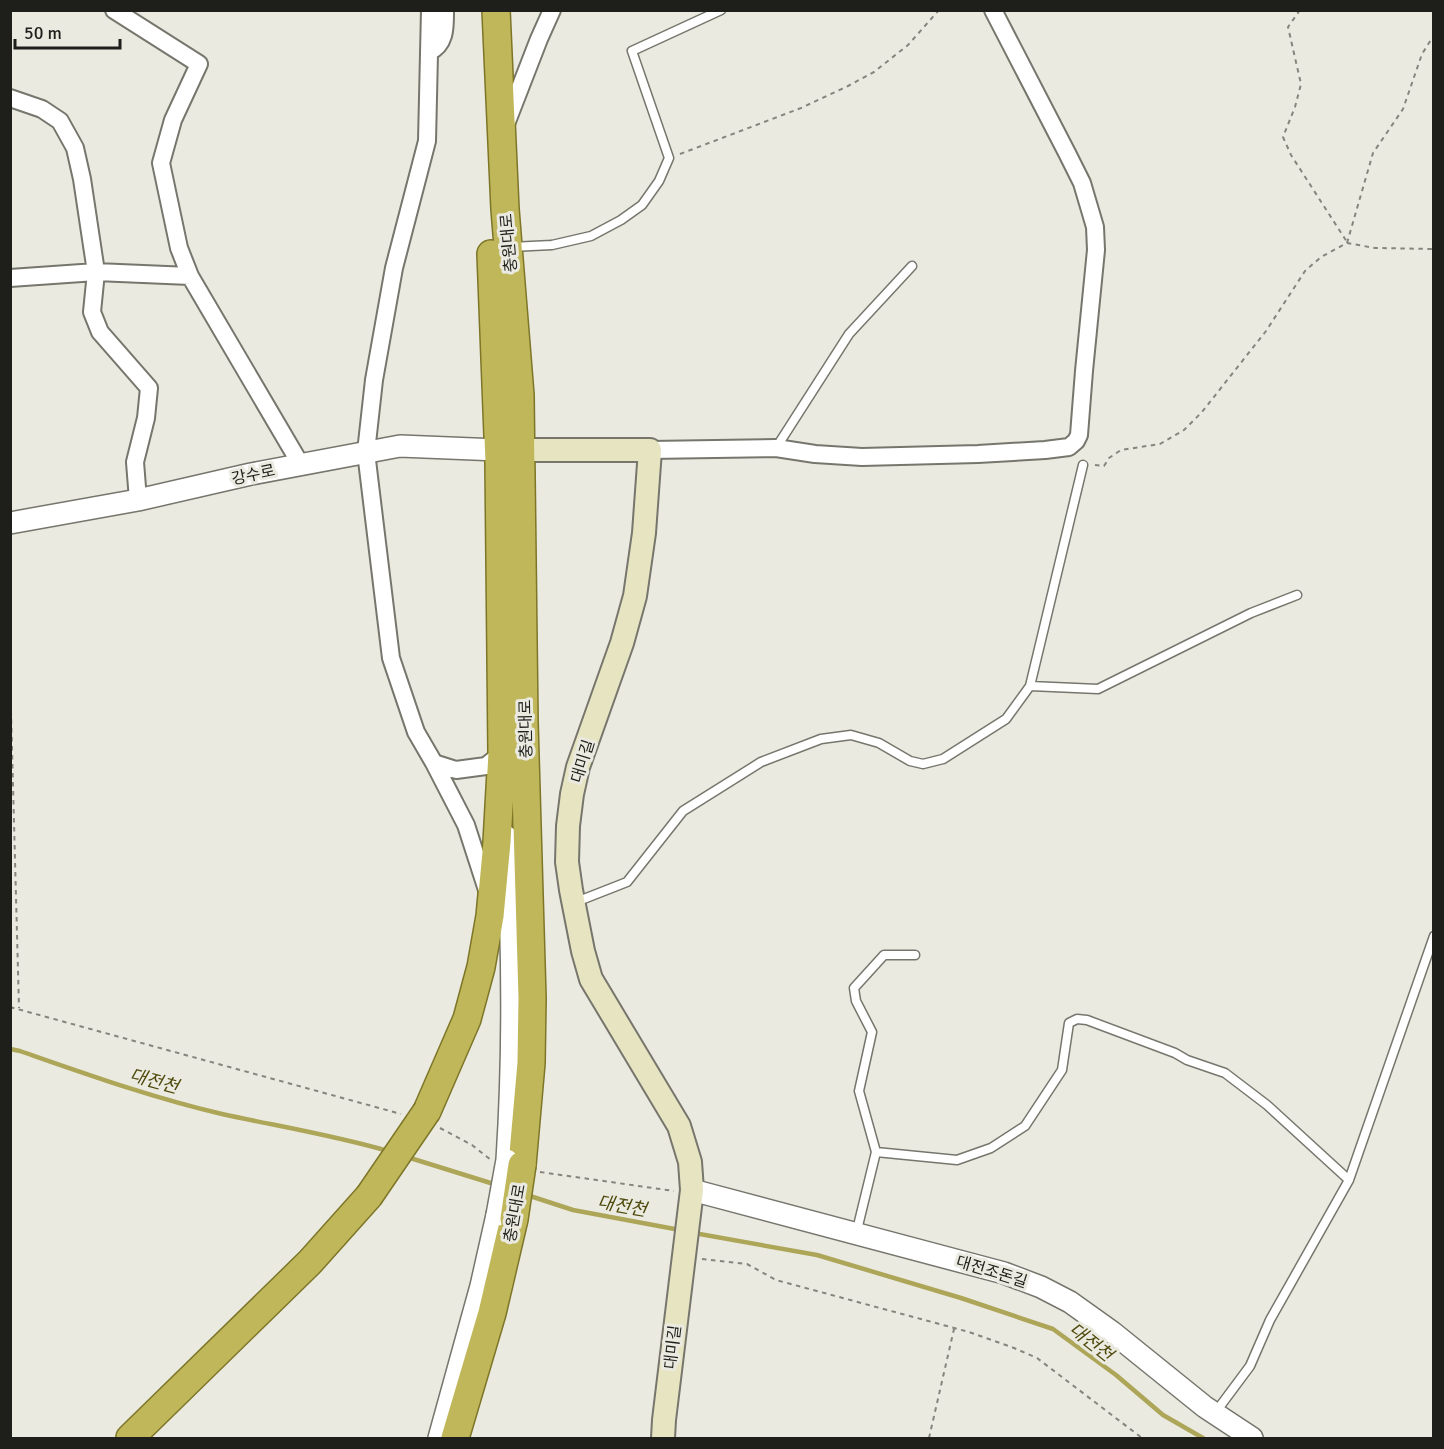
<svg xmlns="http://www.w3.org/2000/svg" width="1444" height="1449" viewBox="0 0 1444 1449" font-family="Signika,'Noto Sans KR',sans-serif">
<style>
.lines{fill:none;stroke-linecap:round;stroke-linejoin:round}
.stream{stroke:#ada659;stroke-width:4.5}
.service-casing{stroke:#76766d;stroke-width:11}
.minor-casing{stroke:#76766d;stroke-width:20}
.tertiary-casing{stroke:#76766d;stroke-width:24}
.secondary-casing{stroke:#76766d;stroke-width:26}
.trunk-casing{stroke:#7d7628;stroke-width:30}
.path{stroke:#85857e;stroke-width:2;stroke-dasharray:4.5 4.5;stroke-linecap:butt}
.service{stroke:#fff;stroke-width:8}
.minor{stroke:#fff;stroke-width:16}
.tertiary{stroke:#fff;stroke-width:21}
.secondary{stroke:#e7e4c1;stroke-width:22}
.trunk{stroke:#c0b75a;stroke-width:27}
.tertiary-bridge-casing{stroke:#76766d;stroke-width:24;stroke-linecap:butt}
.trunk-bridge-casing{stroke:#7d7628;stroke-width:30;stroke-linecap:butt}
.tertiary-bridge{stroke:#fff;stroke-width:21}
.trunk-bridge{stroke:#c0b75a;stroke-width:27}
.labels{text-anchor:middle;stroke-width:6;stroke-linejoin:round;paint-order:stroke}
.street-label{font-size:16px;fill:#1e1e1a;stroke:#ebeae1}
.water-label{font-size:18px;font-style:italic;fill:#4e490b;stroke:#ebeae1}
</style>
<rect width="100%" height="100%" fill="#ebeae1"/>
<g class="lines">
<path class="stream" d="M10,1049L20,1051C86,1074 153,1098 222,1114C277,1126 333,1135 388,1151
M407,1157L497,1185
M527,1195L573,1210L680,1230
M694,1233L817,1255L961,1298L1053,1329L1116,1375L1163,1415L1203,1438"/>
<g class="service-casing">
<path id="service" d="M511,247L552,245L591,236L621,220L642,205L659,181L669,158L632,51L721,10
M776,448L849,334L912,266
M1030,686L1098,689L1251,613L1297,595
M576,902L627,882L683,811L761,762L821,739L851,735L879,743L910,761L923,764L943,759L1006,719L1030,686L1083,465
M876,1152L957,1160L991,1148L1025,1126L1062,1070L1069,1023L1077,1019L1087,1020L1175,1053L1187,1060L1225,1073L1267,1105L1349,1180
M856,1234L876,1152L859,1091L872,1032L856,1001L854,988L884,955H915
M1215,1413L1250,1366L1270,1320L1349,1180L1434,936"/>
</g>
<g class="minor-casing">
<path id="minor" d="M114,10L199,64L173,120L161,163L179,248L190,276L301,465
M430,10L427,141L394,268L374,380L366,452L391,658L416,732L434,763
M429,52C446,44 445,27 445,10
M10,98L42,109L60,121L75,148L82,179L96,272L92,312L100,332L149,388L146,418L135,462L138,500
M506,124L539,39L552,10
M10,278L96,272L190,276
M650,450L776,448L815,454L862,457L978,454L1045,450L1069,447L1076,441L1079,435L1084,371L1096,250L1095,227L1082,183L1067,153L993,10
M487,890L466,825L434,763L456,770L486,766L502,753"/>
</g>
<g class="tertiary-casing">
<path id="tertiary" d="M10,523L138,500L251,474L400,446L498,450
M507,1160C514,1052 513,945 507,837
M692,1190L1004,1273L1041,1287L1070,1302L1112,1332L1205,1407L1252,1438
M439,1438L481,1286L497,1215"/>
</g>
<g class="secondary-casing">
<path id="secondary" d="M503,450H650L644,533L635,596L622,643L578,767L572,794L568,826L567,862L571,890L583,951L591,979L679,1126L690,1162L692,1190L664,1420L663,1438"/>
</g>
<g class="trunk-casing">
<path id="trunk" d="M496,10L505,209L520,395L524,722L532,998L531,1063L522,1165
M427,1111L467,1019L481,967L490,916L497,842L502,753L499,462L491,254
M130,1438L310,1262L369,1196
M455,1438L492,1313L514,1219"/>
</g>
<path class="path" d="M1300,10L1288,27L1301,84L1295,107L1283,137L1291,155L1347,242
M680,154L801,108L848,86L874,72L908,45L939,10
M1347,243L1373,153L1403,109L1422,54L1434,35
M1095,465L1104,466L1109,458L1121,450L1160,444L1184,430L1202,412L1266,331L1305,271L1321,257L1347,243L1375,248L1434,249
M10,674L19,1008
M10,1007L401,1114
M440,1128L472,1145L491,1160
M540,1172L674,1191
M702,1259L747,1264L776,1280L969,1332L1014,1348L1037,1358L1142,1438
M929,1438L954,1329"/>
<use href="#service" class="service"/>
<use href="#minor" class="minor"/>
<use href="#tertiary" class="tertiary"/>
<use href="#secondary" class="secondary"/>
<use href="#trunk" class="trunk"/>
<g class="tertiary-bridge-casing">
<path id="tertiary-bridge" d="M497,1215L507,1160"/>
</g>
<g class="trunk-bridge-casing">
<path id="trunk-bridge" d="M369,1196L427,1111
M514,1219L522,1165"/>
</g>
<use href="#tertiary-bridge" class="tertiary-bridge"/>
<use href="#trunk-bridge" class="trunk-bridge"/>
</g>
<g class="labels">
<g class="street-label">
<text transform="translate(508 243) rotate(-95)" y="6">충원대로</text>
<text transform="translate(253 474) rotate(-12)" y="6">강수로</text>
<text transform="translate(525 729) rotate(-91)" y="6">충원대로</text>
<text transform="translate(582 761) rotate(-73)" y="6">대미길</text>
<text transform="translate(514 1213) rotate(-80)" y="6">충원대로</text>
<text transform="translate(992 1271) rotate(17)" y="6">대전조돈길</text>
<text transform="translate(672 1347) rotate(-83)" y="6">대미길</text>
</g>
<g class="water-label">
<text transform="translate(154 1081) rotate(15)" y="6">대전천</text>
<text transform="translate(622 1206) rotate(10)" y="6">대전천</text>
<text transform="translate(1091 1342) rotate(38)" y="6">대전천</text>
</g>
</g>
<rect width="1444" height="1449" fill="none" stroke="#1e1e1a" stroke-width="24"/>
<path d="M15 39v9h105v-9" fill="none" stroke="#1e1e1a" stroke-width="3"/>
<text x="24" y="39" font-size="18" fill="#1e1e1a" stroke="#ebeae1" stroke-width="4.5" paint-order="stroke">50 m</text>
</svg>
